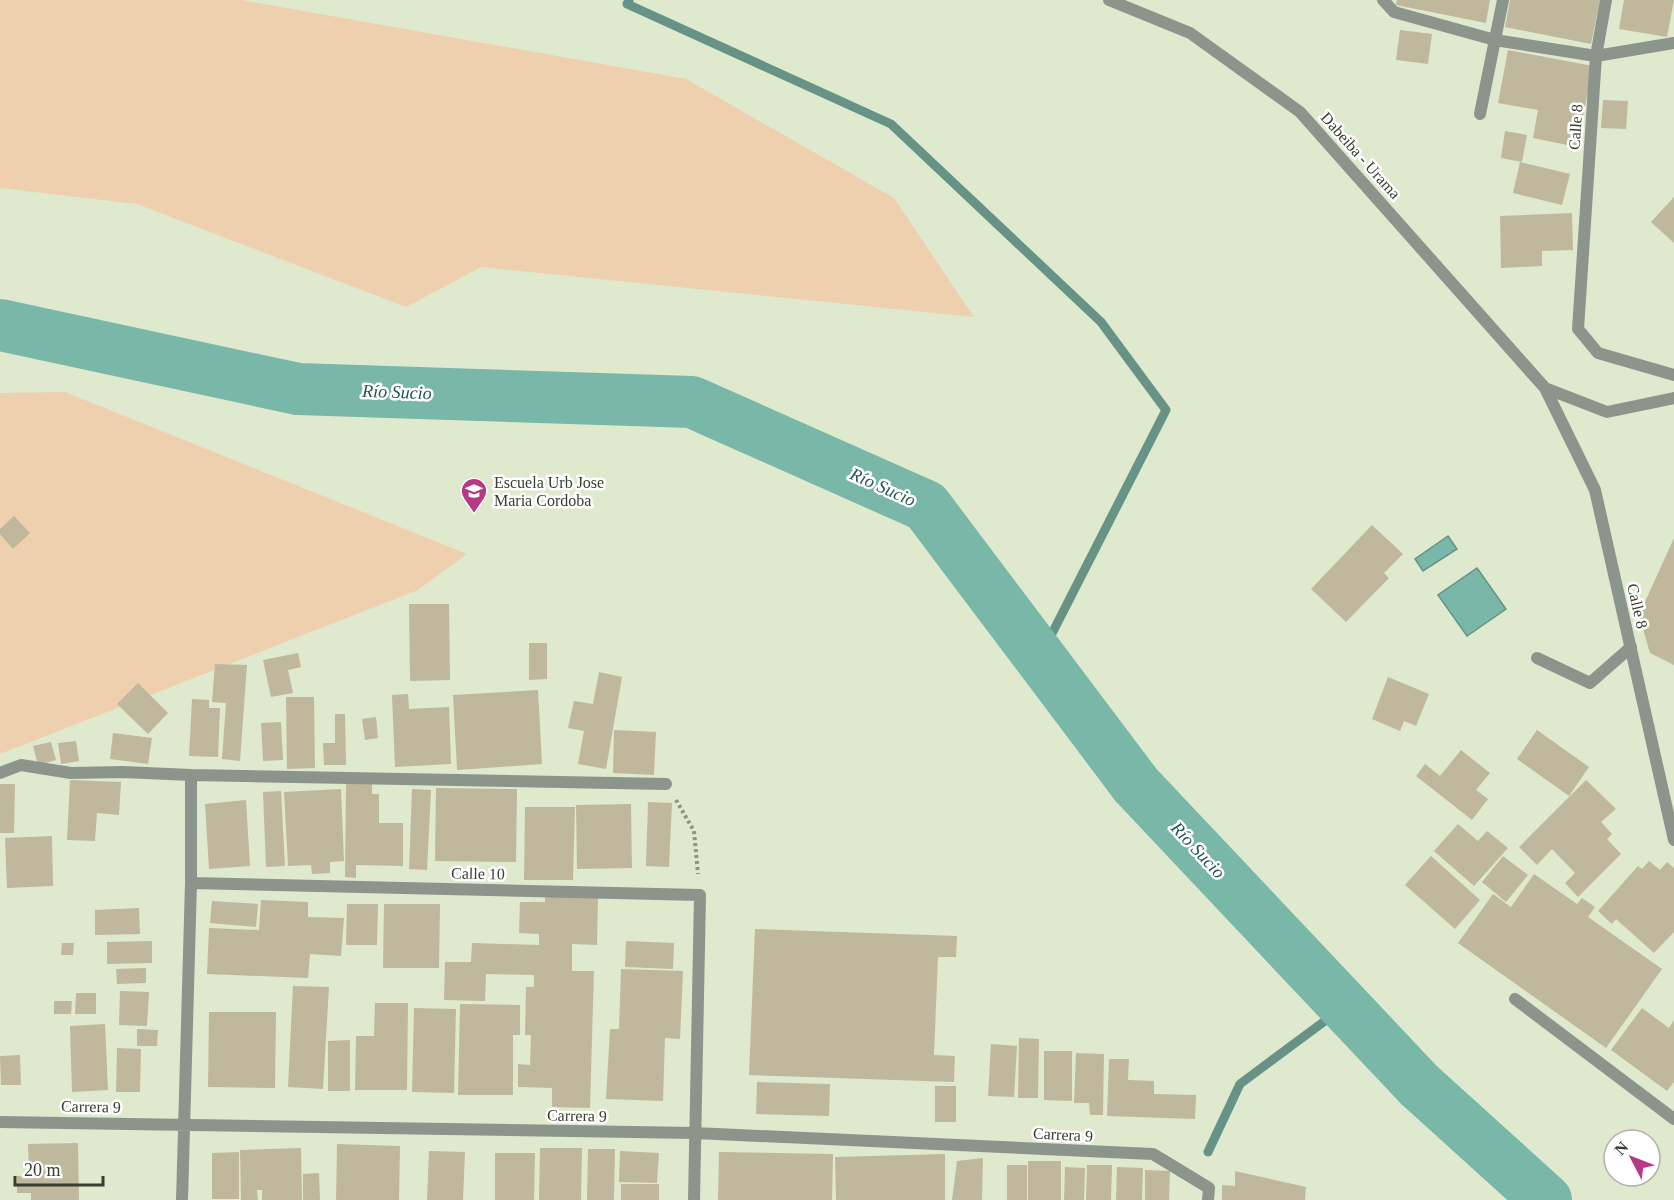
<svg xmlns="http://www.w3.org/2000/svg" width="1674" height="1200" viewBox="0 0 1674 1200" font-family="'Times New Roman',serif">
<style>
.green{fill:#eecfae}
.water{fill:#79b8a9;stroke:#669385;stroke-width:1.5}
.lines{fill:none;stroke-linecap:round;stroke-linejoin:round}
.stream{stroke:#669385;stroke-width:9}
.river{stroke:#79b8a9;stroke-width:52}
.building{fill:#bfb89d}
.path{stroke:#8e9481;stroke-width:4;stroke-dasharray:3 3;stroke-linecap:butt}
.lane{stroke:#8b958c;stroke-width:12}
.street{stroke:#8b958c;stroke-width:12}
.labels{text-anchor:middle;stroke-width:5;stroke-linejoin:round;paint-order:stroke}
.street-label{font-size:16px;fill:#393c31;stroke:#fff}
.poi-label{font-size:16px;fill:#393c31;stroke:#fff;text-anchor:start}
.water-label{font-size:18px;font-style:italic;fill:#22574b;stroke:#fff}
</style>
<rect width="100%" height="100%" fill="#dfe9cd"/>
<path class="green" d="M0,0H242L686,79L894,198L974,317L481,267L406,307L137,204L0,188Z
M65,392L467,554L418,590L0,754V393Z"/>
<path class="water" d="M1448,536L1457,549L1423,571L1415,559Z
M1477,568L1506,609L1467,636L1438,595Z"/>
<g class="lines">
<path class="stream" d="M629,0L627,4L891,124L1101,322L1166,410L1040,657
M1208,1152L1240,1084L1345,1006"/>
<path class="river" d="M0,325L298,389L692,402L926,506L1136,785L1419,1085L1546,1200"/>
</g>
<path class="building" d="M1397,0H1490L1486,23L1396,5Z
M1510,0H1600L1591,44L1505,27Z
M1624,0H1674L1667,37L1619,29Z
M1400,30L1432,34L1428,64L1396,60Z
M1508,50L1593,66L1577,147L1533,138L1538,110L1498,103Z
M1603,100L1628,101L1626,129L1601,128Z
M1505,131L1527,135L1522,162L1501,158Z
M1520,162L1570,174L1562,205L1513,193Z
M1674,197V243L1651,222Z
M1572,213L1573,250L1542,251V266L1501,268L1500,216Z
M14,516L30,533L13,549L0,534V529Z
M1372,525L1403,554L1384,573L1389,578L1346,622L1311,589Z
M1674,538V665L1650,653L1639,615Z
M409,604H449L450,680L410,681Z
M529,643H547V679L529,680Z
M298,653L301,667L288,670L293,693L271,697L263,660Z
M215,664L247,665L240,761L222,759L226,703L212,702Z
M599,672L622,677L606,769L578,764L584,731L568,728L574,701L593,704Z
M1388,677L1429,694L1416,726L1404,721L1400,731L1372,719Z
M138,683L168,713L148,734L117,704Z
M538,690L542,764L457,770L453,695Z
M408,694L409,709L449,707L451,764L395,767L392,695Z
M286,697H314L315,768L287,769Z
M192,699L209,700V708H220L218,757L189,756Z
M335,714H345L346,765H324L323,743H335Z
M376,717L378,738L365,740L362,719Z
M281,722L283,760L263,761L261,723Z
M614,730L656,732L654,775L613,773Z
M1537,730L1589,767L1569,796L1517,759Z
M113,733L152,738L148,764L110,759Z
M76,741L79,761L61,764L58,743Z
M51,742L56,760L38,765L33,746Z
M1461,750L1490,773L1476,790L1488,799L1472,820L1416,776L1425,764L1440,776Z
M70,780L121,782L119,815L97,813L95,841L67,840Z
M1586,780L1616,809L1601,822L1612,834L1607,839L1621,854L1578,897L1565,883L1575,873L1552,849L1537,865L1519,847Z
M0,784H15L14,833H0Z
M346,784H372V794H379V823H403V866L356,865V878L345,877Z
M436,788L517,789L516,862L435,861Z
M341,789L344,861L330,862V873L312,874L311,865L288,866L284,792Z
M412,789L431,790L427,870L409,869Z
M281,791L285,866L266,867L263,792Z
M246,800L250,866L209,869L205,804Z
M648,802L672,803L669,867L646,866Z
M631,804L632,868L577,869L576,805Z
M525,807H575L573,880H524Z
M1458,824L1478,841L1487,831L1508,848L1474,886L1434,851Z
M52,836L53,886L7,888L5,838Z
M1431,856L1480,900L1455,929L1405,885Z
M1503,856L1528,875L1506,902L1482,882Z
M1649,861L1660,870L1667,862L1674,868V932L1654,953L1616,919L1612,924L1598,911L1638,866L1642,869Z
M1534,874L1577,904L1582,898L1595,907L1588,917L1662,969L1606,1048L1458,943L1493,894L1511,907Z
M545,896H598L597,945L572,944V971H594L590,1108L552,1107V1088L518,1087V1064L530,1065L531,1035H525L526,987H534V975L486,974L485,1001L444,1000L445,962H471L472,943L539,945V934L519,933L520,902H545Z
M261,900L308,902V917L344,918L341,956L310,954L308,978L207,974L209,928L259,930Z
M212,901L258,904L256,927L210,923Z
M347,904H378L377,945H346Z
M384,904H440L439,968H383Z
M139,908L140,934L95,935V910Z
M755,929L957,936L956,957H938L934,1055L955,1056L954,1082L749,1075Z
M152,941V963L107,964V942Z
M626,941L674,943L673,969L625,967Z
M62,943H74L73,955H61Z
M146,968V983L117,984L116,969Z
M621,969L683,971L680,1039L665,1038L663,1101L606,1099L610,1029H619Z
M293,986L329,987L323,1089L288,1087Z
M120,991L149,992L147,1026L119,1025Z
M76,993H96V1014H75Z
M54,1001H72L71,1014H54Z
M375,1003H408L407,1090H355L356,1036H374Z
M460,1004L520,1005V1035H513V1095H458Z
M414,1008L456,1009L454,1093L412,1092Z
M1642,1008L1669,1028L1674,1020V1082L1667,1091L1611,1050Z
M209,1012H276L275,1088L208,1087Z
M105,1024L108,1090L72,1092L70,1026Z
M137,1029L158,1030L157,1046H137Z
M1019,1038L1039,1039L1038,1098H1018Z
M350,1040V1091H328V1041Z
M991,1044L1017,1046L1014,1097L988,1096Z
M117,1048L141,1049L140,1092H116Z
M1044,1051H1072V1101L1044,1100Z
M1076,1053L1104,1054L1103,1115H1090L1089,1103H1074Z
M20,1055L21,1085H1L0,1056Z
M1109,1059H1129L1128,1080L1154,1081V1094L1196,1095L1195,1119L1107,1116Z
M757,1082L830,1084L829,1116L756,1114Z
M935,1086H956V1122H935Z
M78,1143L79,1200H31V1193H17V1176H29L28,1144Z
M337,1144L400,1146L399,1200H336Z
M301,1148L302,1200H262V1190H257L258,1200H241L240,1150Z
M540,1148H582L581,1200H539Z
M588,1149H615L614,1200H587Z
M429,1151L465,1152L463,1200H427Z
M620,1151L659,1153L657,1183L619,1182Z
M239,1152V1199H212V1153Z
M719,1152L833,1154L832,1200H718Z
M495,1153H535L534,1200H495Z
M945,1154V1200H836L835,1157Z
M983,1158L982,1200H952L957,1161Z
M1028,1161H1061V1200H1028Z
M1007,1165H1027V1200H1007Z
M1087,1165H1112L1111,1200H1086Z
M1065,1167L1085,1168L1084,1200H1064Z
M1117,1167L1143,1168L1142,1200H1116Z
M1145,1170L1170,1171L1169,1200H1145Z
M1235,1171L1306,1187L1305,1200H1222V1185L1235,1186Z
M319,1173L320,1200H303V1174Z
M621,1184H659V1200H621Z"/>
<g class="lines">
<path class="path" d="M676,800L694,831L698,874"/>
<path class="lane" d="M1537,658L1590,683L1631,647"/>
<path class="street" d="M1109,0L1190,33L1300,112L1545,388L1595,490L1674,840
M1383,0L1394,12L1495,40L1596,56L1674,43
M1606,0L1596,56L1578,329L1598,353L1674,375
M1480,114L1503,0
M1545,388L1607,412L1674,398
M0,773L21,765L71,773L123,772L191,775L666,784
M191,883V775
M1515,999L1674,1119
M0,1122L695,1133L1153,1154L1209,1188L1208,1200
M182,1200L191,883L700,895L694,1200"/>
</g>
<defs>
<g id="school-pin" transform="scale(1.35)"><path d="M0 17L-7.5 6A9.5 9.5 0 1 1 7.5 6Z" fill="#b73884" stroke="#fff"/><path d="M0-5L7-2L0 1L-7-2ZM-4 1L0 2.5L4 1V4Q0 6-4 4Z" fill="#fff"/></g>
</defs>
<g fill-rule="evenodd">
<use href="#school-pin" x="474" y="491"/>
</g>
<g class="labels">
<g class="street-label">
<text transform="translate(1575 127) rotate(-86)" y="6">Calle 8</text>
<text transform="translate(1361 155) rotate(48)" y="6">Dabeiba - Urama</text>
<text transform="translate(1638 606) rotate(77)" y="6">Calle 8</text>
<text transform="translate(478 873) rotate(1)" y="6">Calle 10</text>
<text transform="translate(91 1106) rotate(1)" y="6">Carrera 9</text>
<text transform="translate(577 1115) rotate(1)" y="6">Carrera 9</text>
<text transform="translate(1063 1134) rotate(3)" y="6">Carrera 9</text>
</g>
<g class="poi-label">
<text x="494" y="488">Escuela Urb Jose<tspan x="494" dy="18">Maria Cordoba</tspan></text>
</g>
<g class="water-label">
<text transform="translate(397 392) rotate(2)" y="6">Río Sucio</text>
<text transform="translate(883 487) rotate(24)" y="6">Río Sucio</text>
<text transform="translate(1198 850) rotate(47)" y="6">Río Sucio</text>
</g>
</g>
<g transform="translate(1632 1158) rotate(312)"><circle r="28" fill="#ffffff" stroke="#b0b1ad" stroke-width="1.5"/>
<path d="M0-4.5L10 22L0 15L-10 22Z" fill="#b73884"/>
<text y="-9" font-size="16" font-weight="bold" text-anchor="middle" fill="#393c31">N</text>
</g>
<path d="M15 1176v9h88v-9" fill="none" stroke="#393c31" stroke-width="3"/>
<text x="24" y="1176" font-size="18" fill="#393c31" stroke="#ffffff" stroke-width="4.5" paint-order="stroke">20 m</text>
</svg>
